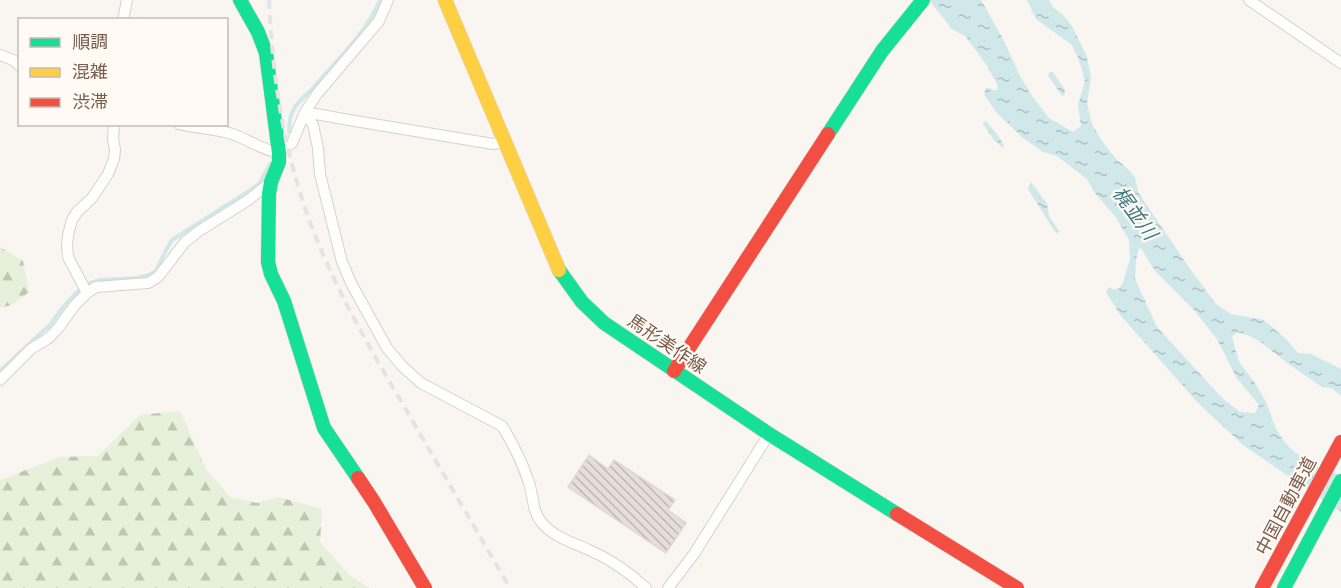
<svg xmlns="http://www.w3.org/2000/svg" width="1341" height="588" viewBox="0 0 1341 588" font-family="Inter,'Noto Sans JP',sans-serif">
<style>
.forest{fill:url(#forest-firs)}
.water{fill:url(#water-ripples);fill-rule:evenodd}
.lines{fill:none;stroke-linecap:round;stroke-linejoin:round}
.stream{stroke:#d0e8ea;stroke-width:4}
.building{fill:url(#building-back-hatch);stroke:#e2d8d2;stroke-width:1.5}
.street-casing{stroke:#d7d1cb;stroke-width:12}
.fast-casing{stroke:#d9d2cb;stroke-width:15}
.slow-casing{stroke:#d9d2cb;stroke-width:15}
.jam-casing{stroke:#d9d2cb;stroke-width:15}
.street{stroke:#fefefd;stroke-width:10}
.fast{stroke:#16e098;stroke-width:14}
.slow{stroke:#ffcf43;stroke-width:14}
.jam{stroke:#f24e42;stroke-width:14}
.rail{stroke:#e6e3e7;stroke-width:4;stroke-dasharray:9 6;stroke-linecap:butt}
.labels{text-anchor:middle;stroke-width:4.5;stroke-linejoin:round;paint-order:stroke}
.street-label{font-size:18px;fill:#7a5c4d;stroke:#fffaf3}
.water-label{font-size:20px;font-style:italic;fill:#437c86;stroke:#fffaf3}
</style>
<defs>
<pattern id="forest-firs" width="22" height="20" patternUnits="userSpaceOnUse" patternTransform="scale(1.5)"><rect width="22" height="20" fill="#e7f0db"/><path d="M5 1l3.5 6h-7zM16 11l3.5 6h-7z" fill="#c0c6b4"/></pattern>
<pattern id="water-ripples" width="26" height="14" patternUnits="userSpaceOnUse" patternTransform="scale(1.5)"><rect width="26" height="14" fill="#d0e8ea"/><path d="M2 4q2-2 4 0t4 0M15 11q2-2 4 0t4 0" fill="none" stroke="#aebfc0"/></pattern>
<pattern id="building-back-hatch" width="6" height="6" patternUnits="userSpaceOnUse" patternTransform="scale(1.5)"><rect width="6" height="6" fill="#e6ded7"/><path d="M-1 5l2 2M0 0l6 6M5-1l2 2" fill="none" stroke="#bfb7b1"/></pattern>
</defs>
<rect width="100%" height="100%" fill="#f9f5f0"/>
<path class="forest" d="M0,247L23,261L29,292L12,305L0,308Z
M180,411L206,469L230,497L257,503L278,497L322,509L320,542L349,575L370,588H0V480L60,457L98,456L140,415Z"/>
<path class="water" d="M929,0H981L1003,39L1019,74L1032,96L1049,118L1073,132L1081,126L1078,105L1085,81L1079,60L1072,45L1036,19L1027,0H1049L1053,7L1064,16L1072,26L1087,57L1091,78L1087,103L1092,124L1102,141L1116,159L1129,170L1135,177L1138,192L1188,266L1216,304L1231,314L1264,320L1287,340L1298,353L1311,354L1341,369V396L1332,388L1322,387L1290,365L1259,341L1247,335L1237,332L1232,337L1239,362L1253,380L1266,402L1275,427L1281,437L1291,449L1312,465L1341,475V512L1243,445L1199,404L1121,316L1106,292L1109,287L1114,290L1120,288L1123,282L1130,259L1129,240L1115,216L1094,192L1087,179L1057,156L1043,152L1023,138L996,112L984,94L986,88H989L993,90H997L998,86L987,66L972,45L965,36L952,29ZM1141,248L1155,271L1194,310L1217,339L1236,377L1259,405L1255,413L1240,412L1222,398L1157,327L1135,279L1136,261L1138,250Z
M1050,72H1053L1065,90L1064,95L1062,96L1049,77L1048,75Z
M984,121L987,122L999,137L1004,146L1003,148L994,140L983,124Z
M1031,182L1047,204L1049,216L1059,231L1058,234L1055,232L1028,189Z"/>
<g class="lines">
<path class="stream" d="M289,131C290,125 289,119 292,113C295,103 306,96 313,88C336,61 366,34 380,0
M90,283L100,280L137,278L149,275L156,271L165,252L172,240L249,191L260,183L270,164
M0,371L51,324L63,307L78,291"/>
</g>
<path class="building" d="M589,455L608,469L614,460L675,500L668,510L686,523L666,553L568,487Z"/>
<g class="lines">
<g class="street-casing">
<path id="street" d="M1249,0L1341,63
M123,20L127,0
M0,55L13,60L20,66
M305,112L313,125L318,148L320,174L342,262L352,285L387,348L402,366L421,383L502,426C512,442 522,462 528,480C534,494 531,510 542,523C555,538 572,542 589,550C610,559 629,572 646,588
M305,112L349,120L493,144L504,142
M179,124C197,129 217,128 235,135C250,141 263,150 279,153L292,143L305,112L317,94L379,21L388,0
M87,293L68,257L67,246L68,235L72,220L77,212L92,198L108,174L114,159L115,150L113,139L114,124
M0,380L31,349L49,338L59,327L75,305L87,293L96,287L148,283L158,277L185,242L199,231L247,201L271,182
M668,588L694,554L769,434"/>
</g>
<g class="fast-casing">
<path id="fast" d="M240,0L258,32L266,53L279,153V162L271,182L269,194L268,262L271,274L284,301L324,428L358,478
M828,134L882,51L923,0
M559,270L582,302L604,323L769,434L897,514
M1284,588L1341,481"/>
</g>
<g class="slow-casing">
<path id="slow" d="M445,0L559,270"/>
</g>
<g class="jam-casing">
<path id="jam" d="M674,371L828,134
M358,478L374,502L425,588
M897,514L1017,588
M1262,588L1341,442"/>
</g>
<use href="#street" class="street"/>
<use href="#fast" class="fast"/>
<use href="#slow" class="slow"/>
<use href="#jam" class="jam"/>
<path class="rail" d="M269,0C272,67 281,133 301,196C325,272 365,340 405,408C440,468 475,528 510,588"/>
</g>
<g class="labels">
<g class="street-label">
<text transform="translate(667 344) rotate(34)" y="6">馬形美作線</text>
<text transform="translate(1286 506) rotate(-62)" y="6">中国自動車道</text>
</g>
<g class="water-label">
<text transform="translate(1135 213) rotate(54)" y="7">梶並川</text>
</g>
</g>
<rect x="18" y="18" width="210" height="108" fill="#fffaf3" stroke="#cabbb1" stroke-width="1.5"/>
<rect x="30" y="38" width="30" height="9" fill="#16e098" stroke="#cabbb1" stroke-width="1.5"/>
<text x="72" y="48" font-size="18" fill="#7a5c4d">順調</text>
<rect x="30" y="68" width="30" height="9" fill="#ffcf43" stroke="#cabbb1" stroke-width="1.5"/>
<text x="72" y="78" font-size="18" fill="#7a5c4d">混雑</text>
<rect x="30" y="98" width="30" height="9" fill="#f24e42" stroke="#cabbb1" stroke-width="1.5"/>
<text x="72" y="108" font-size="18" fill="#7a5c4d">渋滞</text>
</svg>
